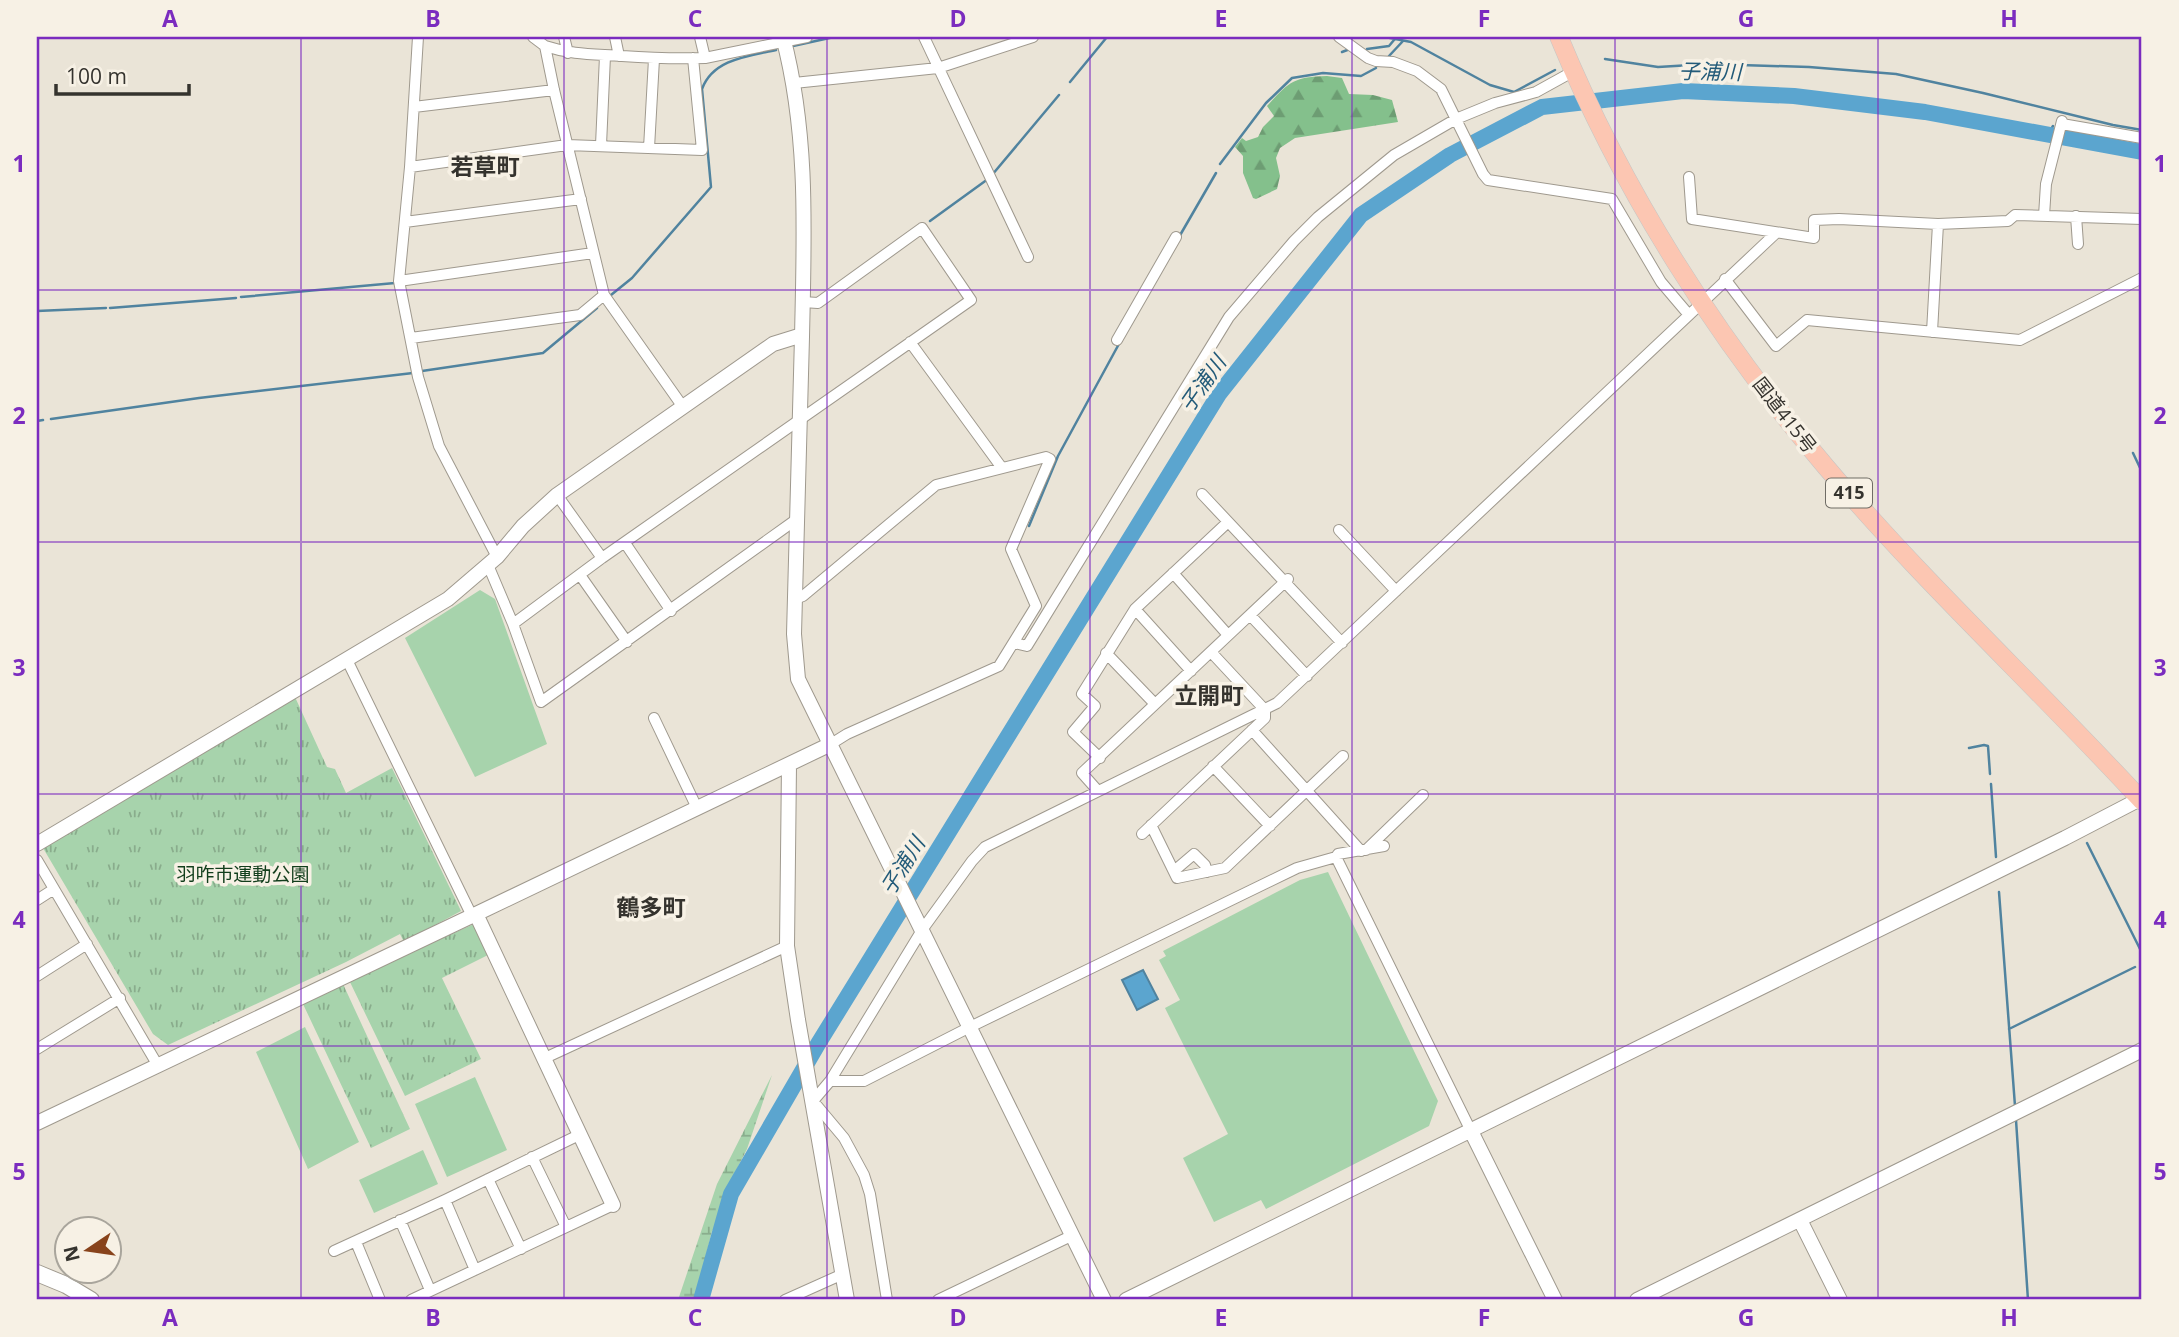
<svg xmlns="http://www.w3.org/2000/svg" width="2179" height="1337" viewBox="0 0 2179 1337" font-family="'Open Sans','Noto Sans JP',sans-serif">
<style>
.green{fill:#a7d3ac}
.forest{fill:url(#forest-firs)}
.wetland{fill:url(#wetland-marsh)}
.park{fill:url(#park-tufts)}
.water{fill:#5ba5cf;stroke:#50839f;stroke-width:2}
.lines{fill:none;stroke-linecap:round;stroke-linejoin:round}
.stream{stroke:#50839f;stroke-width:2.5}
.river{stroke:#5ba5cf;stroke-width:16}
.minor-casing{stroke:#9f998e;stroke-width:12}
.tertiary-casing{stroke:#9f998e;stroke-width:16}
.secondary-casing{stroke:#9f998e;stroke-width:18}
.trunk-casing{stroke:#c6c6c4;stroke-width:19}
.minor{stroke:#fff;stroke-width:10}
.tertiary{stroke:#fff;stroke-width:14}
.secondary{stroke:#fff;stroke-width:16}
.trunk{stroke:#fcc6b2;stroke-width:18}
.grid{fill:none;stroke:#7b2cbf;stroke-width:2;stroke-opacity:0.55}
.labels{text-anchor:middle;stroke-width:7;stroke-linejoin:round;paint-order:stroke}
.shield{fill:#f7f1e5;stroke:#6f6c65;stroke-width:2}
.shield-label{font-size:18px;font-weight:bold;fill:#35332e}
.street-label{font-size:19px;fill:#35332e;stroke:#f7f1e5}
.park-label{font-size:19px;fill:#123e1c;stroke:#f7f1e5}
.water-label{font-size:21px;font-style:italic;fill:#235b79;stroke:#f7f1e5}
.quarter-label{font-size:23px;font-weight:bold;fill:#35332e;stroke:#f7f1e5}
.neatline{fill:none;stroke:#7b2cbf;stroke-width:2.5}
.grid-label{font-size:23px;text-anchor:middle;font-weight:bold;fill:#7b2cbf}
</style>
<defs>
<pattern id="forest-firs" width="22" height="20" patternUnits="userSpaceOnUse" patternTransform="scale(1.75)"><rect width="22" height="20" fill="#84c08c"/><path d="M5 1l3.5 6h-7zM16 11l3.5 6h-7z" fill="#6d9d73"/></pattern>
<pattern id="wetland-marsh" width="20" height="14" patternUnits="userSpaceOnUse" patternTransform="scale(1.75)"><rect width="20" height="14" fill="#a7d3ac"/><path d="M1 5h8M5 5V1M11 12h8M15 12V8" fill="none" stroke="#89ac8c"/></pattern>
<pattern id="park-tufts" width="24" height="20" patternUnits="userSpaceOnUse" patternTransform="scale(1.75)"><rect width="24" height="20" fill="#a7d3ac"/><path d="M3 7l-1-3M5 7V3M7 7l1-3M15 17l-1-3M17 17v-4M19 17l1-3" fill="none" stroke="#89ac8c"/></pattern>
</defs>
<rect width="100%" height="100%" fill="#eae4d7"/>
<path class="green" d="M480,590L495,599L547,744L475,777L405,638Z
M1328,872L1438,1101L1429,1126L1266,1209L1261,1200L1214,1222L1183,1158L1228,1134L1165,1008L1180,1000L1159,960L1166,956L1163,951L1300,880Z
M305,1027L359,1142L308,1169L256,1052Z
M475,1077L507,1150L447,1177L415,1104Z
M423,1150L438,1184L374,1213L359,1180Z"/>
<path class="forest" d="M1327,76L1342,78L1349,94L1373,95L1392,100L1398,122L1295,138L1280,148L1276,158L1280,176L1277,189L1256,199L1253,198L1243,173V156L1235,147L1242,138L1246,141L1258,137L1263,127L1274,116L1267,106C1289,82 1293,77 1327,76Z"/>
<path class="wetland" d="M772,1075L747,1149L725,1192C727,1204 721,1224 712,1231L695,1300H678L717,1184Z"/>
<path class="park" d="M295,697L327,767L335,769L346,793L392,768L461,911L404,942L400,934L346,962L168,1045L153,1034L43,848Z
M474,924L488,955L442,978L481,1059L405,1096L349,980Z
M343,984L410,1129L371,1148L303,1004Z"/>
<path class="water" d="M1143,970L1158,999L1137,1010L1122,980Z"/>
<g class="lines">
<path class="stream" d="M1043,37H1045
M1385,37L1411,42L1490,85L1514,92L1555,70
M793,46L834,37
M1367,49L1389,46L1394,40
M1342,52L1350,49
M1389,56L1403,41
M1605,59L1658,67L1708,64L1809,67L1896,74L1983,93L2113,125L2142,130
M1070,82L1107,37
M2048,134L2053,126
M1220,164L1266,103L1292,78L1323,73L1361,76L1376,68
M992,175L1059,95
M930,221L988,179
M1179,237L1216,173
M611,295L632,278L711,187L702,89C713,59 749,56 776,50
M241,297L395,283
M110,308L236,298
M37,311L106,308
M422,371L543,353L597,308
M51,419L199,398L413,373
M37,421L43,420
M2133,453L2142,472
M1029,526L1058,456L1120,342
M1969,748L1984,745L1988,746L1990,774
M1991,784L1996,857
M2087,843L2142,953
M1999,892L2015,1106
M2009,1029L2135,967
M2016,1120L2028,1300"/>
<path class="river" d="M701,1300L731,1194L818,1044L1219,394L1361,215L1450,155L1542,107L1683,91L1794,96L1925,112L2142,152"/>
<g class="minor-casing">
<path id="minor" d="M418,37L410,167L399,281L418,377L439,446L497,557
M533,37L545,46L554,90L604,295L683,407
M564,37L568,53
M615,37L619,56
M700,37L705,58
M924,37L1028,257
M1339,37L1368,58L1376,61L1393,62L1417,71L1441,89L1483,174L1488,180L1612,199L1661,282L1689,315
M545,46C572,55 594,54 622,56C650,58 677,59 705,58L807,37
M794,83L938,68L1033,37
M414,107L554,90
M2062,124L2142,138
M601,145L605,56
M649,148L654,59
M410,167L567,145L702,150L693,58
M1689,177L1692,219L1814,238V220L1839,219L1938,224L2008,221L2015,215L2142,219
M2044,216L2046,184L2062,121
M2076,216L2078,244
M405,222L581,199
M1725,279L1776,346L1807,320L2020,340L2142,278
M399,281L593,253
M1932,332L1938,224
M411,338L580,315L604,295
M1117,340L1176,237
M910,342L1002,468
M1202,494L1342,643
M557,495L602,558
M1339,530L1396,591
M625,543L671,611
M488,565L513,624L541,702L797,519
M1173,573L1228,635
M580,575L627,642
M795,599L803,596L936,485L1046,457L1050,459L1011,549L1036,606L999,666L847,734L831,744
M1135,609L1191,671
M1250,615L1307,676
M513,624L602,558L971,300L922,228L818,303L803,302
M1014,643L1027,646L1229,317L1294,241L1318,217L1394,155L1456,119L1495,103L1536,92L1574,71
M1106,653L1155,704
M347,660L472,916
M654,718L697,808
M1252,730L1361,851
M1100,758L1073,732L1095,706L1082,694L1135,609L1228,522
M1213,766L1270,826
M1098,791L1082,773L1288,579
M1151,825L1177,878L1225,868L1343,756
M1142,834L1265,718V710L1211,652
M1366,850L1423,795
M1336,857L1338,854L1384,846
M37,860L157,1064
M1174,871L1194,854L1205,865L1207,872
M37,900L54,889
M37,976L87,944
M37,1049L120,998
M545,1058L787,946
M830,1081H864L970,1027L1297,868L1336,857L1470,1129
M532,1157L566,1227
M488,1179L521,1249
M445,1200L475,1270
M400,1220L430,1290
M356,1242L380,1300
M334,1251L445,1200L581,1134
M411,1300L613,1205
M785,1300L843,1274
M887,1300L870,1194L864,1175L844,1138L813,1101L830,1081L922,930L972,861L985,847L1277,703L1775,234
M938,1300L1071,1236"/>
</g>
<g class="tertiary-casing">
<path id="tertiary" d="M783,37C809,136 804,236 802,337C799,436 797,535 794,634L798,679L1104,1300
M789,765L787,946L798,1020L847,1300
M37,844L448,599L497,557L523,526L557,495L773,344L802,335
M476,914L831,744
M37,1123L476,914L613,1205
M1470,1129L1555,1300
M1800,1220L1840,1300
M1126,1300L2065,838L2140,799
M1637,1300L2142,1050"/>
</g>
<g class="secondary-casing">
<path id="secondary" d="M37,1273L66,1285L91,1300"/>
</g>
<g class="trunk-casing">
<path id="trunk" d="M1559,37C1623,192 1717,339 1826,467C1925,584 2038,688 2142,801"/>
</g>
<use href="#minor" class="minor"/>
<use href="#tertiary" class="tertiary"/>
<use href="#secondary" class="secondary"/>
<use href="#trunk" class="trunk"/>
</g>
<path class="grid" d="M301,37V1300M564,37V1300M827,37V1300M1090,37V1300M1352,37V1300M1615,37V1300M1878,37V1300M37,290H2142M37,542H2142M37,794H2142M37,1046H2142"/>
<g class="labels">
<rect class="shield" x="1826" y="478.5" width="46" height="29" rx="5"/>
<g class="shield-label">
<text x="1849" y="499">415</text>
</g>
<g class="street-label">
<text transform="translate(1785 415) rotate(52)" y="7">国道415号</text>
</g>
<g class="park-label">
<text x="243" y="881">羽咋市運動公園</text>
</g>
<g class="water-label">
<text transform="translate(1710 72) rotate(1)" y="7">子浦川</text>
<text transform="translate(1203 384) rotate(-55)" y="7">子浦川</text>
<text transform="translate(903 866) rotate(-58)" y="7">子浦川</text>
</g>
<g class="quarter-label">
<text x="485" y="175">若草町</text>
<text x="1209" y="704">立開町</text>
<text x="651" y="916">鶴多町</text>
</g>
</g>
<rect width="2179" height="1337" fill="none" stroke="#f7f1e5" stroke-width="77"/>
<g transform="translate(88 1250) rotate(257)"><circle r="33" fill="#f7f1e5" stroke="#a9a59c" stroke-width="2"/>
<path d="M0-5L12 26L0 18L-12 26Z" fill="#88431b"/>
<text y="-10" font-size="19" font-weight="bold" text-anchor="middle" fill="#35332e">N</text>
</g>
<path d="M56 84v10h133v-10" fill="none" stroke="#35332e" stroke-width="3.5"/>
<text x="66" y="84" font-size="21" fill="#35332e" stroke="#f7f1e5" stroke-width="5" paint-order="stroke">100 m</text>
<rect x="38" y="38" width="2102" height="1260" class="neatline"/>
<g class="grid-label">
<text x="170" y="27">A</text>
<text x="433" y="27">B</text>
<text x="695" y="27">C</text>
<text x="958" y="27">D</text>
<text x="1221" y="27">E</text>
<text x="1484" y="27">F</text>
<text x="1746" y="27">G</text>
<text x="2009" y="27">H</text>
<text x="19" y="172">1</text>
<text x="2160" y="172">1</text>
<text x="19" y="424">2</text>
<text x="2160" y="424">2</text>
<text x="19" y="676">3</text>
<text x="2160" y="676">3</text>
<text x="19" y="928">4</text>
<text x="2160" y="928">4</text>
<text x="19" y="1180">5</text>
<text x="2160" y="1180">5</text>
<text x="170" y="1326">A</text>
<text x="433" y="1326">B</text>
<text x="695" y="1326">C</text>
<text x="958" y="1326">D</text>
<text x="1221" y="1326">E</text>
<text x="1484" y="1326">F</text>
<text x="1746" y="1326">G</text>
<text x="2009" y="1326">H</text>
</g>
</svg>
